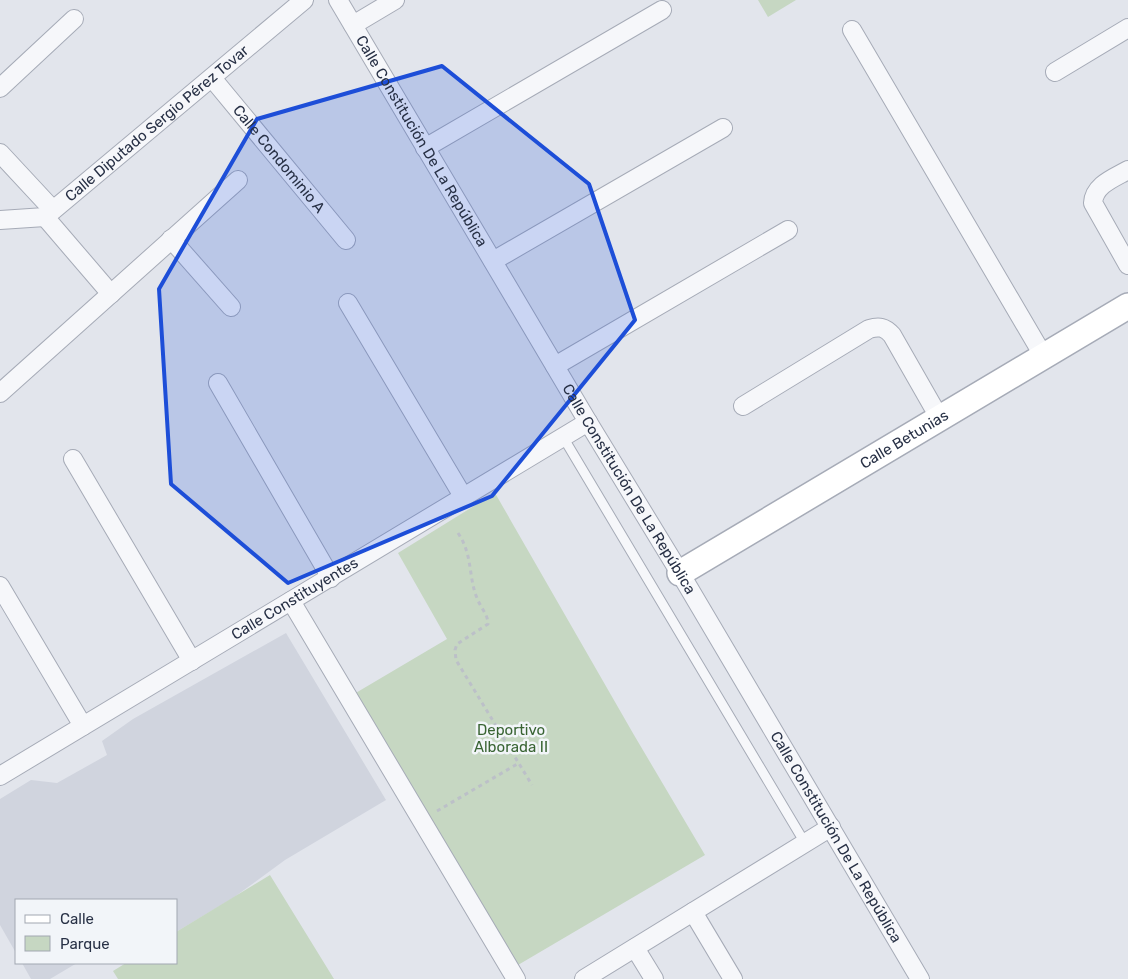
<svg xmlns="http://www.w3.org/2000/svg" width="1128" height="979" viewBox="0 0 1128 979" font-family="Rubik,sans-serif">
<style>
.built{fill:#d0d4de}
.park{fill:#c6d7c2}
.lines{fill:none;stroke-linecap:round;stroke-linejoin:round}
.lane-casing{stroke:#a6abb7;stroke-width:11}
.street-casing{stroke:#a6abb7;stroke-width:20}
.secondary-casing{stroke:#a6abb7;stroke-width:28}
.path{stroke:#bcc0c8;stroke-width:3;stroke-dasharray:4 4;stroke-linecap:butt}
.lane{stroke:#f6f7fa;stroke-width:9}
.street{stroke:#f6f7fa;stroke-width:18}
.secondary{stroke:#fff;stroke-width:25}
.marked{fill:#1d4ed8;fill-opacity:0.2;stroke:#1d4ed8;stroke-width:4;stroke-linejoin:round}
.labels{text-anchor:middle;stroke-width:5;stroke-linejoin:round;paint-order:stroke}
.street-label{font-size:15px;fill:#283146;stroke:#f2f5f9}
.park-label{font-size:15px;fill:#396433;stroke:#f2f5f9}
</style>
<rect width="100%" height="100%" fill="#e2e5ec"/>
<path class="built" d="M286,633L386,800L285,860L233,898L176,932V900H16V953L0,925V799L31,780L57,783L107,755L102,741L133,719Z
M22,963H77L50,979H31Z"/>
<path class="park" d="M758,0H796L768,17Z
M495,493L634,735L705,855L518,965L354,694L447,639L398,553Z
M270,875L334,979H118L113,971L126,963H176V932Z"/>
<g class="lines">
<g class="lane-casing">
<path id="lane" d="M563,437L805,843"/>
</g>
<g class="street-casing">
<g id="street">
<path id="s1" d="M338,0L588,422L680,573L920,979"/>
<path d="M353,25L395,0"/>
<path d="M852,30L1044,357"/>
<path d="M1055,72L1128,28"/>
<path id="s2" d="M212,78L346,240"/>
<path d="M0,88L74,19"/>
<path d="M425,148L662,10"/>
<path d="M0,153L53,210"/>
<path d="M1128,170C1114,178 1094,185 1093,203L1128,265"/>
<path d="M45,217L111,294"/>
<path id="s3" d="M0,220L45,217L304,0"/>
<path d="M171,239L231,307"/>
<path d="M493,261L723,128"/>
<path d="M348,303L464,498"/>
<path d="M555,366L788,230"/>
<path d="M218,383L331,578"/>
<path d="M0,393L238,180"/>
<path d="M743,406L869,329C879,326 885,327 892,335L940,419"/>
<path d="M73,459L192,661"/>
<path d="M0,586L83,726"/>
<path d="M291,601L516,979"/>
<path id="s4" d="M0,776L588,422"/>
<path d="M693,912L733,979"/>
<path d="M635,948L654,979"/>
<path d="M584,979L831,827"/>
</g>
</g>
<g class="secondary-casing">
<g id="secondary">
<path id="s5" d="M680,573L1128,306"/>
</g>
</g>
<path class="path" d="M458,533C473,555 468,576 477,598C480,607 488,614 488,624L457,644L455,650L456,660L532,785
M437,811L519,763"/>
<use href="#lane" class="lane"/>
<use href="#street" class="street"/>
<use href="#secondary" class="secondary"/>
</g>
<path class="marked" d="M442,66L589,184L635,320L492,496L288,583L171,484L159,289L257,119Z"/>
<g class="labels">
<g class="street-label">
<text dy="5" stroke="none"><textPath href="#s3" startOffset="191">Calle Diputado Sergio Pérez Tovar</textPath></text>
<text dy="5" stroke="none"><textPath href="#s1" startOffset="164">Calle Constitución De La República</textPath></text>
<text dy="5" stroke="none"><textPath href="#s2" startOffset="105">Calle Condominio A</textPath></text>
<text dy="5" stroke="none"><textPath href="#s5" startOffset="261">Calle Betunias</textPath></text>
<text dy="5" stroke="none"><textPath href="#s1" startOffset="569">Calle Constitución De La República</textPath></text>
<text dy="5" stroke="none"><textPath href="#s4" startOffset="344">Calle Constituyentes</textPath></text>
<text dy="5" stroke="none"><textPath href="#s1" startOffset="974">Calle Constitución De La República</textPath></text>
</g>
<g class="park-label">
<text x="511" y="735">Deportivo<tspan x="511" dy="17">Alborada II</tspan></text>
</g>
</g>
<rect x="15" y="899" width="162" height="65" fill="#f2f5f9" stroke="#a1a7b1"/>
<rect x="25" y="915" width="25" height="8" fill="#ffffff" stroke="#a1a7b1"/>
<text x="60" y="924" font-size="15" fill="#283146">Calle</text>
<rect x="25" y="936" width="25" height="15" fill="#c6d7c2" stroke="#a1a7b1"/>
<text x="60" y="949" font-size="15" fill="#283146">Parque</text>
</svg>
